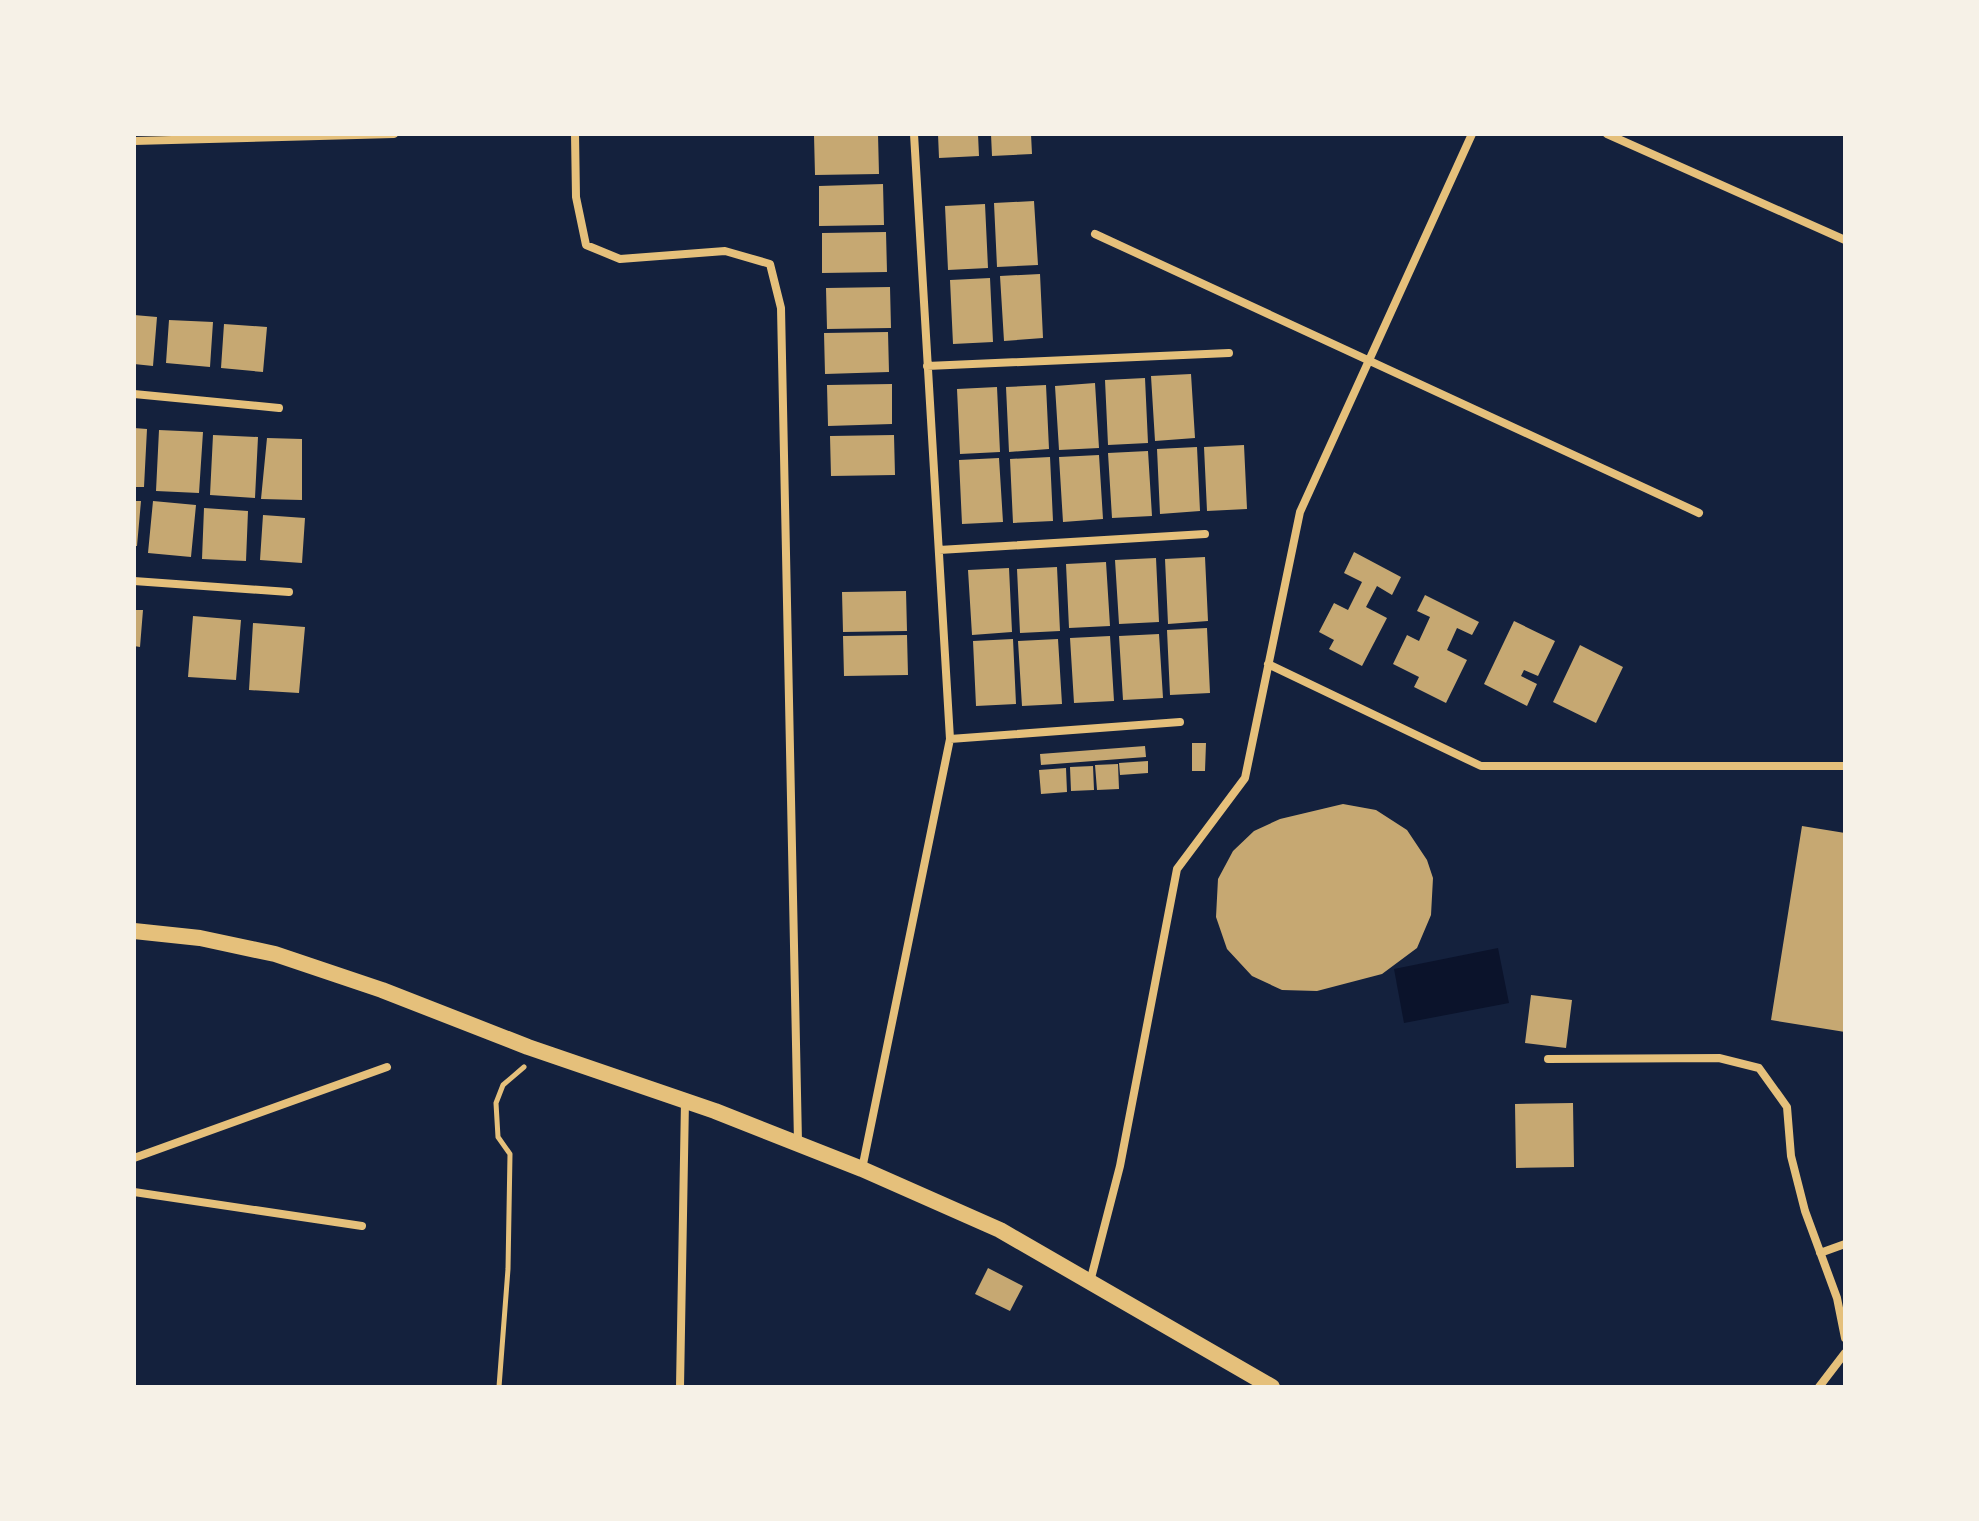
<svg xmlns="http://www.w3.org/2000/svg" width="1979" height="1521" viewBox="0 0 1979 1521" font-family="Lato,sans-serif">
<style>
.water{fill:#0b132b}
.building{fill:#c6a872}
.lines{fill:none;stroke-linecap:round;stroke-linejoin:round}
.path{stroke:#e5c07b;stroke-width:5}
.minor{stroke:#e5c07b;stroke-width:8}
.secondary{stroke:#e5c07b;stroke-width:16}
</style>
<rect width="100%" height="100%" fill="#14213d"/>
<path class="water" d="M1498,948L1509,1003L1404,1023L1394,969Z"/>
<path class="building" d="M878,134L879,174L815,175L814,135Z
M938,134H978L979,156L939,158Z
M991,134H1031L1032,154L992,156Z
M883,184L884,225L819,226V186Z
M1034,201L1038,265L997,267L994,203Z
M985,204L988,268L948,270L945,206Z
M886,232L887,272L822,273V233Z
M1040,274L1043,338L1004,341L1000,276Z
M990,278L993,342L953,344L950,280Z
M890,287L891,328L827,329L826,288Z
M134,315L157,317L153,366L134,364Z
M169,320L213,322L210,367L166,363Z
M224,324L267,327L263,372L221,368Z
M888,332L889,372L825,374L824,333Z
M1191,374L1195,438L1155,441L1151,376Z
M1145,378L1148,443L1108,445L1105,380Z
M1095,383L1099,448L1059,450L1055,386Z
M892,384V424L828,426L827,385Z
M1046,385L1049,449L1009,452L1006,387Z
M997,387L1000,452L960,454L957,389Z
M134,428L147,429L144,487H134Z
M159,430L203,432L199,493L156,491Z
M213,435L258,437L255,498L210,495Z
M894,435L895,475L831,476L830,436Z
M267,438L302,439V500L261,499Z
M1244,445L1247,509L1207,511L1204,447Z
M1197,447L1200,511L1160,514L1157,449Z
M1148,451L1152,516L1112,518L1108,453Z
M1099,455L1103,519L1063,522L1059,457Z
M1050,457L1053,521L1013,523L1010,459Z
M999,458L1003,522L962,524L959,460Z
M134,501H141L137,546H134Z
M153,501L196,505L191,557L148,553Z
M204,508L248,511L246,561L202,559Z
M263,515L305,518L302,563L260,560Z
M1354,552L1401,577L1392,595L1377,586L1366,607L1387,618L1362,666L1329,649L1334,640L1319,632L1334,603L1348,610L1362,582L1344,573Z
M1205,557L1208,621L1168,624L1165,559Z
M1156,558L1159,622L1119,624L1115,560Z
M1106,562L1110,626L1069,628L1066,564Z
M1057,567L1060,631L1020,633L1017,569Z
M1009,568L1012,632L972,635L968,570Z
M906,591L907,631L843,632L842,592Z
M1425,595L1479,622L1472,635L1457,628L1447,650L1467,660L1446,703L1414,687L1419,677L1393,664L1407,635L1419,641L1430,617L1417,611Z
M134,610H143L140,647L134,646Z
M193,616L241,620L236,680L188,677Z
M1514,621L1555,641L1538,676L1524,670L1521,676L1537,684L1527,706L1484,684Z
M253,623L305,627L299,693L249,690Z
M1207,628L1210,693L1170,695L1167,630Z
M1159,634L1163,698L1123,700L1119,636Z
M907,635L908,675L844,676L843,636Z
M1110,636L1114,701L1074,703L1070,638Z
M1013,639L1016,704L976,706L973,641Z
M1058,639L1062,704L1022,706L1018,641Z
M1580,645L1623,667L1596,723L1553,702Z
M1192,743H1206L1205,771H1192Z
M1145,746L1146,757L1041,765L1040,754Z
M1148,761V773L1120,775L1119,763Z
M1118,764L1119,789L1097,790L1095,765Z
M1093,766L1094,790L1071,791L1070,767Z
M1066,768L1067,792L1041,794L1039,770Z
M1343,804L1376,810L1407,830L1427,860L1433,878L1431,915L1417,948L1382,974L1317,991L1282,990L1252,976L1227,949L1216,917L1218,879L1233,851L1254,831L1280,819Z
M1802,826L1845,833V1032L1771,1020Z
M1531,995L1572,1000L1566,1048L1525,1043Z
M1573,1103L1574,1167L1516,1168L1515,1104Z
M988,1268L1023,1286L1010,1311L975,1294Z"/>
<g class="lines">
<path class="path" d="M499,1387L508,1269L510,1154L498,1137L496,1103L503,1085L524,1067"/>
<path class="minor" d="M575,134L576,197L586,245L620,259L725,251L770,264L781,308L798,1142
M1607,134L1845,240
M134,141L394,134
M1095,234L1699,513
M927,366L1229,353
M134,394L279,408
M939,550L1205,534
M134,581L289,592
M1268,664L1481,766H1845
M950,739L1180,722
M1548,1059L1719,1058L1759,1068L1787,1107L1791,1156L1805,1211L1837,1298L1845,1338
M134,1158L387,1067
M862,1169L950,739L914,134
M134,1192L362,1226
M1820,1253L1845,1244
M1090,1282L1120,1166L1177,869L1245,778L1300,512L1472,134
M680,1387L685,1101
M1819,1387L1845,1353"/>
<path class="secondary" d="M134,931L200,938L275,954L382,990L528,1047L715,1111L862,1169L1000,1230L1272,1387"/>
</g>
<rect width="1979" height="1521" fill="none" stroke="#f6f1e7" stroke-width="272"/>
</svg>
